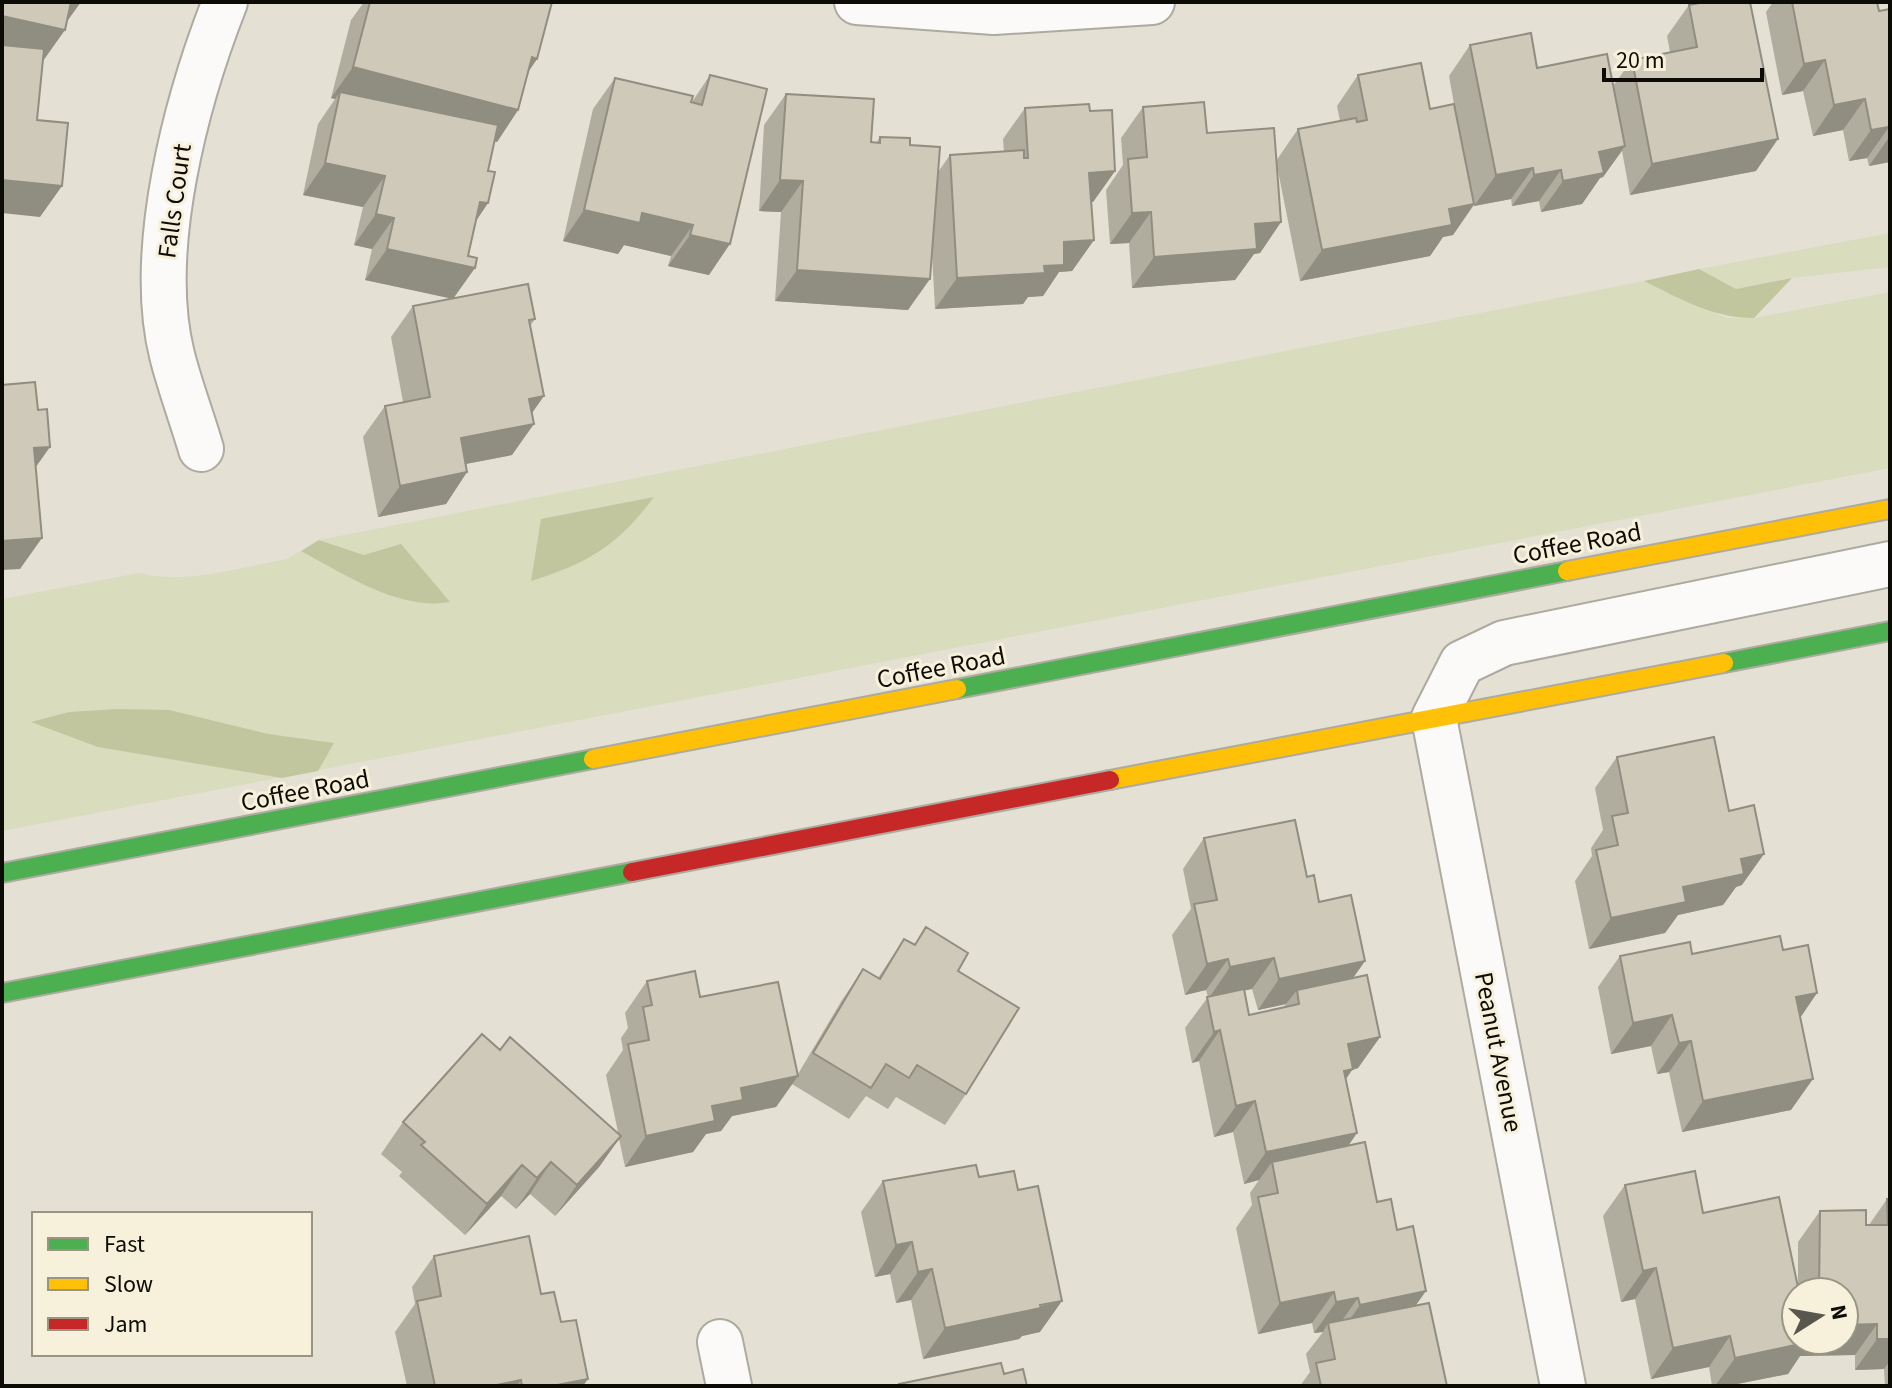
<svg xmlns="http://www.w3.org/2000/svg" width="1892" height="1388" viewBox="0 0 1892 1388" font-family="'Source Sans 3',sans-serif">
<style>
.green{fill:#d9dcbd}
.forest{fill:#c1c69e}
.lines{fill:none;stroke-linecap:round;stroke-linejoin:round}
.street-casing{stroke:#adaaa0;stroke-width:48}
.fast-casing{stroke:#adaaa0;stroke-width:22}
.slow-casing{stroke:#adaaa0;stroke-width:22}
.jam-casing{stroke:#adaaa0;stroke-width:22}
.street{stroke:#fbfaf9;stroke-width:44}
.fast{stroke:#4caf50;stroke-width:18}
.slow{stroke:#ffc107;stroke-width:18}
.jam{stroke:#c62828;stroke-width:18}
.wall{fill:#b1ad9e;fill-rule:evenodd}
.shaded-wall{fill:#908d81}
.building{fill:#cec9b8;stroke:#908d81;stroke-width:2}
.labels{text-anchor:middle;stroke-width:6;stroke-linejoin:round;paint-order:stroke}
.street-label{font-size:26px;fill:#0d0b05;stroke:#f7f1db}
</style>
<rect width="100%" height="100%" fill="#e4e0d4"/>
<path class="green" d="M1890,233V267L1792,278L1736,289L1699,269Z
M1644,281L1727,318H1754L1890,292V468L2,831V599L139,573C187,585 238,568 287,559L301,551L390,595L444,603L449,602L364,555L319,540Z"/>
<path class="forest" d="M1699,269L1736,289L1792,278L1754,318C1712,318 1681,299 1644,281Z
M654,497C618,545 589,563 531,581L541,519Z
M319,540L364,555L401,544L450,602C399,611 344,574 301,551Z
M117,709L169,710L268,734L334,743L318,771L282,778L98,747L31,722L69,712Z"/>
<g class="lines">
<g class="street-casing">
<path id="street" d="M857,2L994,12L1152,2
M201,449C192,418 180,387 172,355C146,251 186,101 225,2
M720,1342L729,1386
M1563,1386L1434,718L1462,663L1504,643L1890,564"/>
</g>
<g class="fast-casing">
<path id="fast" d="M1724,663L1890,631
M957,689L1567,571
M2,873L593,759
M2,993L632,872"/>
</g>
<g class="slow-casing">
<path id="slow" d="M1567,571L1890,509
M593,759L957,689
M1110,780L1724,663"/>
</g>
<g class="jam-casing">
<path id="jam" d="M632,872L1110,780"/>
</g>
<use href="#street" class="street"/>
<use href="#fast" class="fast"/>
<use href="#slow" class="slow"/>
<use href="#jam" class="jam"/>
</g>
<path class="wall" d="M364,2H552L537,59L529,71L518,110L497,142L495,141L488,171V203L476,221L454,298L535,319L530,326L532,413L512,455L466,464L467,472L446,504L378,517L363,437L385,406L403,402L391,337L413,306L452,298L365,280L372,249L354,245L363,207L303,195L318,124L335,99L331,98L351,20Z
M1773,2H1877L1879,11L1890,9V162L1869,166L1867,158L1849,161L1843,130L1813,136L1803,91L1782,95L1766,12Z
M1689,5L1756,171L1630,195L1622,151L1603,177L1600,178L1582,204L1541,212L1539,201L1512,206L1511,199L1474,206V205L1453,235L1443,237L1430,256L1300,281L1276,161L1298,129L1340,121L1337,106L1358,75L1430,109L1454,104L1449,76L1470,45L1537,68L1613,86L1632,60L1670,52L1667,36Z
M710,75L709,275L668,266L671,256L624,245L618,254L563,241L593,109L615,78L692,102Z
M786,94L871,142L876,143L880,137L910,145L938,172L950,155L1004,152L1003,139L1025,108L1090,111L1115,171L1093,202H1091L1094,240L1072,271L1059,272L1043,296L1028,297L1023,304L935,309L932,253L908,310L775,301L781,212L759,211L764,125Z
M1143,107L1207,133L1281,222L1260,253L1254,254L1235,280L1132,288L1129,243L1110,244L1106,190L1123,165L1121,138Z
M1617,757L1742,885L1736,887L1723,905L1678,915L1665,933L1589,949L1575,881L1592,856L1591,848L1603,830L1595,788Z
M1204,838L1307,877L1319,902L1365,961L1353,978L1380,1037L1358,1068L1352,1070L1346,1079L1349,1145L1377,1202L1397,1230L1416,1306L1447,1386H1300L1310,1372L1306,1354L1323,1332L1314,1333L1312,1323L1258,1334L1236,1228L1252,1205L1250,1193L1259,1180L1244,1184L1233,1132L1214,1137L1199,1061L1192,1063L1185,1028L1208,997L1206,990L1185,995L1172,935L1191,909L1183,869ZM1252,989L1258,1010L1286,1004L1284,1007L1249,1015L1244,990Z
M926,927L958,971L966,1094L945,1125L896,1097L888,1109L866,1096L849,1119L792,1084L776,1107L732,1116L721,1131L706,1134L693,1152L625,1167L619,1139L599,1167L555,1216L530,1194L516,1209L501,1196L465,1235L399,1176L402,1172L381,1154L403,1122L500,1050L618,1132L606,1075L623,1050L621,1038L628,1028L625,1013L647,981L700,997L798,1074L842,1000L863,969L878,978L904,939L914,945Z
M1783,950L1817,993L1800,1017L1791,1110L1682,1132L1669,1072L1657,1074L1651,1046L1611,1054L1598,987L1620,956Z
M979,1177L1040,1332L1022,1336L1019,1339L923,1359L911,1300L896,1303L890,1274L875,1277L861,1212L883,1181Z
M1625,1185L1703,1213L1798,1286V1242L1820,1211L1869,1225L1887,1199H1890V1386H1885L1884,1369L1855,1370V1355L1800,1356L1788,1374L1727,1386H1712L1709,1367L1651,1379L1635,1299L1621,1302L1603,1216ZM1796,1292H1844V1340H1796Z
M434,1256L541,1294L561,1322L583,1386H407L395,1332L415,1304L412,1287Z"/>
<path class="shaded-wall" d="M66,2H81L63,27Z
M2,16L65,30L43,61L2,52Z
M532,57L537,59L515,90Z
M1825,60L1803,91L1782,95L1804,64Z
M353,67L518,110L497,142L338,100L340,92L335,99L331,98Z
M1865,99L1843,130L1813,136L1834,105Z
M1889,127L1867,158L1849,161L1871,130Z
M1890,136V162L1869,166Z
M1778,139L1756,171L1630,195L1652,164Z
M1625,146L1603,177L1600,178L1582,204L1541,212L1563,181L1599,152Z
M325,163L385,176L363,207L303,195Z
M1533,168L1511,199L1474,206L1496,175Z
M1561,170L1539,201L1512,206L1534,175Z
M1115,171L1093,202L1068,204L1089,173Z
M2,180L62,186L40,217L2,213Z
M780,180L803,181L781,212L759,211Z
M480,202L488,203L467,234Z
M1474,204L1453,235L1443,237L1430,256L1300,281L1322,250L1449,209Z
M584,210L642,213L693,225L671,256L624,245L618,254L563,241Z
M1151,212L1129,243L1110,244L1132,213Z
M376,214L394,218L372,249L354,245Z
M1281,222L1260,253L1254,254L1235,280L1132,288L1154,257L1255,224Z
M690,235L730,244L709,275L668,266Z
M1094,240L1072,271L1059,272L1043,296L1028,297L1023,304L935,309L957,278L1064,242Z
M387,249L475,268L453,299L365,280Z
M797,270L930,279L908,310L775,301Z
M544,396L523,426L534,424L512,455L439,469L461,438L529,399Z
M50,447L28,478L34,448Z
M467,472L446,504L378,517L400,486Z
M42,538L20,569L2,570V541Z
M1764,854L1742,885L1736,887L1723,905L1678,915L1665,933L1589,949L1611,918L1683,887L1741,859Z
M1274,958L1252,989L1209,998L1230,967Z
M1228,959L1206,990L1185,995L1207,964Z
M1365,961L1343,992L1297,990L1286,1004L1258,1010L1279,979Z
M1817,993L1796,1024V997Z
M1672,1015L1651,1046L1611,1054L1633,1023Z
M1220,1030L1199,1061L1192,1063L1214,1032Z
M1380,1037L1358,1068L1352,1070L1331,1100L1348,1044Z
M1691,1041L1669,1072L1657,1074L1679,1043Z
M798,1076L776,1107L732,1116L721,1131L706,1134L693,1152L625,1167L646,1136L741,1088Z
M1813,1079L1791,1110L1682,1132L1703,1101Z
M1255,1101L1233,1132L1214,1137L1236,1106Z
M1357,1133L1336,1164L1272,1162L1259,1180L1244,1184L1266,1152Z
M621,1136L599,1167L555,1216L577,1185Z
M551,1162L530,1194L516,1209L537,1178Z
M522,1165L501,1196L465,1235L487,1204Z
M912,1242L890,1274L875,1277L896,1245Z
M1656,1268L1635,1299L1621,1302L1643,1271Z
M932,1269L911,1300L896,1303L918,1272Z
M1426,1291L1404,1322L1338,1336L1360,1305Z
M1334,1292L1312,1323L1258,1334L1280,1303Z
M1358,1298L1336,1329L1328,1323L1323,1332L1314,1333L1336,1302Z
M1062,1301L1040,1332L1022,1336L1019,1339L923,1359L945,1328Z
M1877,1324L1855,1355L1800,1356L1788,1374L1727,1386H1715L1735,1358L1809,1340H1844V1325Z
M1730,1336L1709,1367L1651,1379L1673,1348Z
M1877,1339H1890V1361L1884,1369L1855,1370Z
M588,1379L583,1386H552Z
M521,1380L517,1386H492Z"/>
<path class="building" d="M2,2H71L65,30L2,16Z
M370,2H552L537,59L532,57L518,110L353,67Z
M1705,2H1750L1778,139L1652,164L1632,60L1697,47L1689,5Z
M1792,2H1877L1879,11L1890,9V133L1889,127L1871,130L1865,99L1834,105L1825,60L1804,64Z
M1531,33L1537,68L1607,54L1625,146L1599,152L1604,173L1563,181L1561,170L1534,175L1533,168L1496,175L1470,45Z
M2,45L44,49L37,120L68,123L62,186L2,180Z
M1421,63L1430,109L1454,104L1474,204L1449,209L1452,225L1322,250L1298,129L1356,118L1357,122L1367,120L1358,75Z
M710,75L767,89L730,244L690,235L693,225L642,213L640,223L584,210L615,78L693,96L691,102L702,105Z
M340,92L498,125L488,171L495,172L488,203L480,202L468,256L477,258L475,268L387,249L394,218L376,214L385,176L325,163Z
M786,94L874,99L871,142L880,143V137L910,138V145L940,147L930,279L797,270L803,181L780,180Z
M1204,102L1207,133L1274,128L1281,222L1255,224L1257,249L1154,257L1151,212L1132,213L1128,159L1147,157L1143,107Z
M1089,104L1090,111L1112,110L1115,171L1089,173L1094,240L1064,242V265L1044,266L1045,273L957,278L950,155L1024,150V158H1028L1025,108Z
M528,284L535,319L529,320L544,396L529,399L534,424L461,438L467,472L400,486L385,406L430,397L413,306Z
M35,382L38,410L47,409L50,447L34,448L42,538L2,541V385Z
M1714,737L1729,811L1754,805L1764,854L1741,859L1744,874L1683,887L1686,902L1611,918L1596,850L1618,845L1612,816L1628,813L1617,757Z
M1295,820L1307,877L1314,875L1319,902L1351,895L1365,961L1279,979L1274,958L1230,967L1228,959L1207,964L1194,904L1217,900L1204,838Z
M926,927L968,953L958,971L1019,1008L966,1094L917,1065L909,1078L886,1064L871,1088L813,1053L863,969L880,979L904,939L915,945Z
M1780,936L1783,950L1808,945L1817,993L1796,997L1813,1079L1703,1101L1691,1041L1679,1043L1672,1015L1633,1023L1620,956L1690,942L1692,954Z
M695,971L700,997L778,982L798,1076L741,1088L743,1100L712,1106L715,1121L646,1136L628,1044L649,1040L643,1007L652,1005L647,981Z
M1367,975L1380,1037L1348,1044L1353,1069L1344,1071L1357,1133L1266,1152L1255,1101L1236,1106L1220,1030L1214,1032L1207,997L1244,989L1249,1015L1299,1004L1297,990Z
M482,1034L500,1050L510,1037L621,1136L577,1185L551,1162L537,1178L522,1165L487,1204L421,1145L425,1142L403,1122Z
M1365,1142L1377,1202L1391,1199L1397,1230L1413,1226L1426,1291L1360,1305L1358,1298L1336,1302L1334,1292L1280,1303L1258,1197L1278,1193L1272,1162Z
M976,1165L979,1177L1014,1171L1018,1190L1038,1186L1062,1301L1040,1305L1041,1308L945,1328L932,1269L918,1272L912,1242L896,1245L883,1181Z
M1695,1171L1703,1213L1779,1197L1799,1292H1796V1340H1809V1342L1735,1358L1730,1336L1673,1348L1656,1268L1643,1271L1625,1185Z
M1887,1199H1890V1339H1877V1324L1844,1325V1292H1819L1820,1211L1866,1210V1225H1888Z
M529,1236L541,1294L554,1292L561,1322L576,1320L588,1379L552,1386H522L521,1380L492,1386H435L417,1301L441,1296L434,1256Z
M1429,1303L1447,1386H1321L1316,1363L1335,1359L1328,1323Z
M1001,1363L1004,1374L1023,1369L1027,1386H900L899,1384Z"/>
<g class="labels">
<g class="street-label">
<text transform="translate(174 201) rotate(-82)" y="9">Falls Court</text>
<text transform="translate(1577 543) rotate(-11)" y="9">Coffee Road</text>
<text transform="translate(941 667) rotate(-11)" y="9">Coffee Road</text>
<text transform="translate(305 790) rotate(-11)" y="9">Coffee Road</text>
<text transform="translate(1499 1052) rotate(79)" y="9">Peanut Avenue</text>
</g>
</g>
<rect width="1892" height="1388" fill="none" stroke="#0d0b05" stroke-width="8"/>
<rect x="32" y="1212" width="280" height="144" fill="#f7f1db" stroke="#999585" stroke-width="2"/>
<rect x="48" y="1238" width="40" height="12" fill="#4caf50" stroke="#999585" stroke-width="2"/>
<text x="104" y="1252" font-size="24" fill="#0d0b05">Fast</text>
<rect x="48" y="1278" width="40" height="12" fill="#ffc107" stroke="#999585" stroke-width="2"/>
<text x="104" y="1292" font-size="24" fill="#0d0b05">Slow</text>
<rect x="48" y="1318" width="40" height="12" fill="#c62828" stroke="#999585" stroke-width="2"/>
<text x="104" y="1332" font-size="24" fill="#0d0b05">Jam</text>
<g transform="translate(1820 1316) rotate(79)"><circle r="38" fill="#f7f1db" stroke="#999585" stroke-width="2"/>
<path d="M0-6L14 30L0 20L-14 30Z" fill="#58564d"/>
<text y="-12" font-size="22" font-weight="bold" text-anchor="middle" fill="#0d0b05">N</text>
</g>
<path d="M1604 68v12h158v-12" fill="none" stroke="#0d0b05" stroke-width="4"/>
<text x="1616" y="68" font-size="24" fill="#0d0b05" stroke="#f7f1db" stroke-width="6" paint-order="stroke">20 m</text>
</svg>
